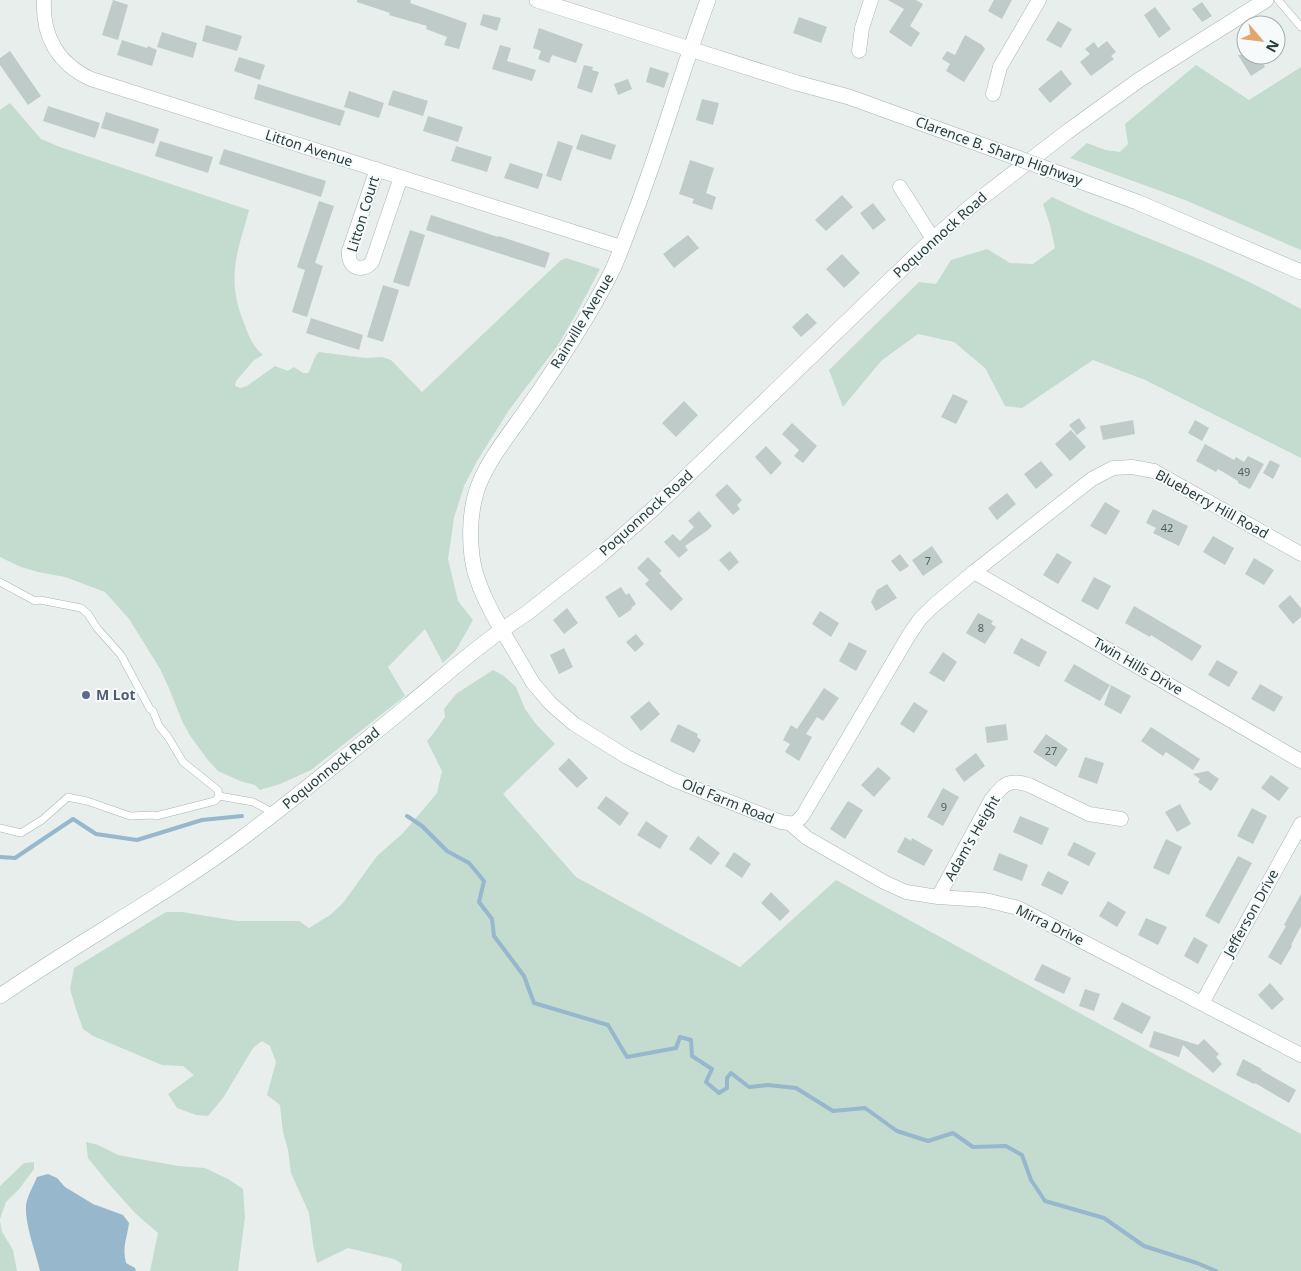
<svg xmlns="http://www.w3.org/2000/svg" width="1301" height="1271" viewBox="0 0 1301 1271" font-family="'Noto Sans',sans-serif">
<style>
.green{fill:#c3dccf}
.water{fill:#96b7cc}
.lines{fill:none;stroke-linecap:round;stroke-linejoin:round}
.stream{stroke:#96b7cc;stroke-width:4}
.building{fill:#bfcbc9}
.service-casing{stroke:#aab6b4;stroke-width:8}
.minor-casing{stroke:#aab6b4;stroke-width:15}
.tertiary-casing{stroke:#aab6b4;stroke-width:16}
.secondary-casing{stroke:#a3b5b3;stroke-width:16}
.service{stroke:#fff;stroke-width:7}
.minor{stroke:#fff;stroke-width:14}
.tertiary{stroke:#fff;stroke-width:15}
.secondary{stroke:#fff;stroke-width:15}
.secondary-bridge-casing{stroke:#a3b5b3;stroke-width:16;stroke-linecap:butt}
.secondary-bridge{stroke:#fff;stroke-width:15}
.service-dot{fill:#5c6f8a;stroke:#f7fafa;stroke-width:2}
.labels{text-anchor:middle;stroke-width:4;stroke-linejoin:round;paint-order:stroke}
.number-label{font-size:11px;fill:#4d6160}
.street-label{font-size:14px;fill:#273e3d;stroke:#f7fafa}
.service-label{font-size:14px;font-weight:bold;fill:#4e5e75;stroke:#f7fafa;text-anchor:start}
</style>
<rect width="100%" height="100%" fill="#e7eeec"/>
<path class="green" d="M1196,65L1249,100L1301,67V250L1185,200L1070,158L1087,143L1105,150L1120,152L1128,144L1125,124Z
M10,103L41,139L60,147L249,210C237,254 226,278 244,323C248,335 253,347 263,355L254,360L236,381L235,386L240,388L247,386L275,366L288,371L294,367L303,373H308C313,366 313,357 319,352L365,358L382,357L391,360L422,392L561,260L566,258L600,269L576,314L558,345L509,410L477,461L464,486L454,518L448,559L458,601L473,620L456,650L443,663L425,629L388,667L405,696L311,770L280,784L260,790L255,785L240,781L218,771L207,759L191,737L183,723L168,686L160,669L141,638L129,619L105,592L65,577L38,572L21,567L0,557V110Z
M1052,197C1102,221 1155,240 1206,262C1239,276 1270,292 1301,309V458L1145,380L1093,360L1022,408L1005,406L985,368L954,342L918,334L881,361L843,407L829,370L919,282L936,284L951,260L987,249L1010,263L1033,264L1055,248L1050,225L1043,204Z
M493,670L504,676L516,687L525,709L535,723L555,744L503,794L576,877L740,967L836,880L1301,1134V1271H401L402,1264L394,1259L348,1248L317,1263L313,1244L309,1213L291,1173L288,1150L283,1132L280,1105L267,1095L276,1062L270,1046L262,1041L253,1048L223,1098L208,1116L196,1115L177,1108L168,1094L194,1075L183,1066L162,1065L93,1036L83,1029L76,1009L70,989L74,968L166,912H182L237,921H299L309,928L330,915L343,903L377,856L402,834L422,811L437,793L442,771L427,741L433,734L445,717L444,709L456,694Z
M86,1142L98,1145L118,1155L178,1166L205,1168L228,1179L243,1189L245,1217L238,1271H150L158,1233L135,1213L109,1184L88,1158Z
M34,1162V1169L20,1188L6,1202L0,1219V1186L24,1163Z
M0,1221L2,1232L13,1250L17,1271H0Z"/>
<path class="water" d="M48,1174L57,1178L65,1187L93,1204L123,1215L129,1223C127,1239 122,1246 126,1263L135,1268L136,1271H40C36,1252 25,1226 26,1206C27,1196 33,1187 37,1177Z"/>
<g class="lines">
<path class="stream" d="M407,816L422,826L447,851L469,863L484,881L479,902L492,919L494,936L524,976L534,1003L608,1025L627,1057L676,1048L680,1037L691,1040L692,1056L712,1069L706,1082L719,1093L727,1088V1078L731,1073L749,1087L768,1085L796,1088L833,1111L865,1108L897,1131L928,1141L953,1133L973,1147L1006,1146L1022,1155L1031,1180L1045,1201L1104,1218L1144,1246L1197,1263L1216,1271
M0,857L15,858L73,819L96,834L137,840L202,820L242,816"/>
</g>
<path class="building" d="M113,0L128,5L118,40L102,35Z
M357,0H411L410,3L467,23L459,49L444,45L447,37L426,29L427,26L389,15L390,13L357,2Z
M888,0H916L923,4L910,26L920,33L911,47L889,32L904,9Z
M994,0H1012L1002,19L988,11Z
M1202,2L1212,16L1202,22L1192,9Z
M1155,7L1171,29L1159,38L1144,15Z
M483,14L501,18L497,31L480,25Z
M799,17L827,27L821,43L793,33Z
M1058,21L1072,29L1061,48L1046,40Z
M206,25L242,36L237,51L202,41Z
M539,28L583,44L576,63L552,55L549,63L538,59L541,51L533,48Z
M162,32L197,43L193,58L157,47Z
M965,35L982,45L985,49L964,82L946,71L950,64L942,59L947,51L955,55Z
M122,40L147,48L148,46L157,50L152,66L117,55Z
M1107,41L1116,52L1111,56L1114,59L1091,76L1080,62L1090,54L1085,49L1094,42L1098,48Z
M500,45L511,48L507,61L536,70L532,81L492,69Z
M10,51L41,96L28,105L0,65V58Z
M1238,55H1258L1265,67L1251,76Z
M239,57L265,65L260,80L234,71Z
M584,65L593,67L592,70L599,72L592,93L577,88Z
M650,67L669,73L664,88L646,82Z
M1061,70L1072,84L1050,103L1038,89Z
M628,79L632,89L618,95L614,84Z
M258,84L345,111L340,126L254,99Z
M393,90L428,101L423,116L388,105Z
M349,91L384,103L379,118L344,107Z
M702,99L719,103L713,125L696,120Z
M48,106L100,123L95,138L43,121Z
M106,112L159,129L154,144L101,128Z
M428,116L463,127L458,142L423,131Z
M581,134L616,145L611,160L576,149Z
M160,141L213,157L208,173L155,156Z
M558,141L573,146L561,181L546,176Z
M456,146L492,157L487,172L451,161Z
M224,149L326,181L321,197L219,164Z
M690,160L714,168L706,193L716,197L712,210L692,203L694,199L679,194Z
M510,163L543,174L538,189L504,178Z
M842,195L853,207L826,231L815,220Z
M319,201L334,206L315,263L323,266L307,317L292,312L305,270L297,267Z
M873,203L886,220L873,230L860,213Z
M431,215L498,237L499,236L550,253L545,268L426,230Z
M410,230L425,235L409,287L393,282Z
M688,235L699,248L674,268L663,254Z
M842,254L860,273L844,288L826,269Z
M383,285L399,290L383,342L367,337Z
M807,313L817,323L801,337L792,327Z
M311,318L363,335L359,350L306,333Z
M953,394L968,401L956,424L941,417Z
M684,401L698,415L676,437L662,423Z
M1079,418L1086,428L1077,435L1069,425Z
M1133,420L1135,434L1103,440L1100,426Z
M1195,420L1209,428L1202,441L1188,433Z
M792,423L817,446L803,463L794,456L799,450L782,434Z
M1071,430L1086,447L1070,461L1055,444Z
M1205,444L1234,460L1236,457L1244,462L1248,456L1264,464L1250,489L1238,483V481L1218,469L1216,472L1196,461Z
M766,446L782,463L771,475L755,457Z
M1270,460L1280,465L1273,479L1263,473Z
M1041,461L1053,475L1036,489L1024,474Z
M727,484L742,500L737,505L740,509L733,515L715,495Z
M1007,493L1016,504L997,520L988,508Z
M1105,502L1120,511L1106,535L1090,526Z
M1153,509L1188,526L1179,546L1153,533L1156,528L1146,523Z
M699,511L712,526L708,530L685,546L688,550L679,558L664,542L673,534L680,541L694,527L688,521Z
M1213,536L1234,548L1225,565L1203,552Z
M932,546L943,562L923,576L912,560Z
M730,551L739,562L729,571L719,560Z
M1057,553L1072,562L1058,584L1043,575Z
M900,554L909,566L900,572L891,561Z
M648,557L662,571L659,573L683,599L671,611L645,584L649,580L637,568Z
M1254,558L1274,570L1264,585L1245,574Z
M1094,577L1111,586L1098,610L1081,601Z
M887,584L897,598L876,611L871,602L877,590Z
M621,587L626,595L629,593L636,604L631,608L632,609L619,618L605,597Z
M1290,595L1301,608V617L1293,624L1278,606Z
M1134,606L1202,646L1192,661L1151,635L1150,637L1125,623Z
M567,608L578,623L564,634L553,620Z
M820,611L839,623L831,637L812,624Z
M978,613L993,621L991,624L996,627L985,644L966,633Z
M636,634L644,644L635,652L626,642Z
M1021,638L1047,652L1039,667L1013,653Z
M849,642L867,651L856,671L839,661Z
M564,648L573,667L559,674L550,655Z
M943,652L957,662L944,682L929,673Z
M1217,660L1238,672L1229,687L1208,675Z
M1074,664L1110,685L1100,701L1064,681Z
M1260,684L1283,697L1274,712L1251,699Z
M1111,685L1131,696L1121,714L1104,705Z
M824,688L839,698L823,721L817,717L806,734L812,737L799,761L785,752L790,744L783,740L791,725L797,729Z
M649,701L660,714L641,731L630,717Z
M914,702L928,711L914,733L900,724Z
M678,724L698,734L697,737L701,740L694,753L670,741Z
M1006,724L1008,740L987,743L985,727Z
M1151,727L1200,759L1193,770L1166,752L1163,756L1141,741Z
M1046,734L1068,749L1056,767L1033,752Z
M976,753L985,766L964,782L955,769Z
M1085,757L1104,763L1097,784L1078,777Z
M569,758L588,778L577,788L558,769Z
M878,767L891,778L874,797L861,785Z
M1208,771L1219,779L1211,791L1198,782L1200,779L1193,774Z
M1271,775L1289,788L1279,801L1261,788Z
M943,788L959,797L943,826L927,817Z
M606,796L629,813L620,826L597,808Z
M848,801L863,810L845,839L830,829Z
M1180,804L1191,824L1177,832L1165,812Z
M1252,808L1267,816L1253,844L1237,836Z
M1020,816L1049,828L1042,845L1013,832Z
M646,821L668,836L660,849L637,835Z
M698,836L720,853L711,865L689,849Z
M905,837L911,841L912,838L933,850L924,866L897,852Z
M1166,839L1182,847L1169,875L1153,868Z
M1074,842L1096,853L1089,866L1067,855Z
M734,852L751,864L742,878L725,866Z
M999,853L1028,865L1022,881L993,870Z
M1238,856L1252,863L1219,924L1205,916Z
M1048,871L1069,882L1062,895L1041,885Z
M771,892L790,911L780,921L761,903Z
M1301,894V926L1291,945L1292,946L1281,965L1268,957L1286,926L1284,925Z
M1108,901L1126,912L1117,927L1099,916Z
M1146,918L1167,927L1158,945L1138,935Z
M1194,937L1208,945L1198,964L1184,956Z
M1042,964L1071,978L1064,994L1034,980Z
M1270,983L1284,999L1272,1010L1258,995Z
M1085,989L1100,994L1094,1011L1079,1006Z
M1122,1002L1151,1017L1142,1034L1113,1019Z
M1154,1031L1198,1045L1204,1039L1219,1054L1216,1057L1222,1064L1213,1073L1183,1045L1179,1057L1149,1047Z
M1243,1059L1262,1069L1261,1070L1296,1090L1289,1103L1255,1083L1254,1084L1236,1075Z"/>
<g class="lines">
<g class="service-casing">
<path id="service" d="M1278,0L1301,27
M0,582L35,601L40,600L81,608L88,614L97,628L121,655L150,709L153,711L159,726L168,737L183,762L218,790L219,796
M0,828L21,833L42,820L68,797L72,798L87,801L130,816L153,815L156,816L215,801L219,796L253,802L274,813"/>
</g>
<g class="minor-casing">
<path id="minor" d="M44,0C42,36 58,64 91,79L621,247
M859,51L862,28L871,0
M993,94L1000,67L1039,0
M377,169L349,251C347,267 361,274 372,262L401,177
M900,187L933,239
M974,572L1301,761
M502,630L533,683L550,703L574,724L627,757L674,780L781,822C792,824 795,825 803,815L909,635L920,619L933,606L974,572L1092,479L1113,468L1132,467L1154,471L1301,554
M791,824L807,838L884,882L906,892L938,897L985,900L1018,908L1301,1055
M938,897L991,800C1003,785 1008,778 1029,785L1089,814L1121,819
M1202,1003L1301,824"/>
</g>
<g class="tertiary-casing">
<path id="tertiary" d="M537,0L690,49
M502,630L527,613L601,555L653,509L885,285L933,239L976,202L1067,132L1139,80L1266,0"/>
</g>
<g class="secondary-casing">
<path id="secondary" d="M690,49L797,83L849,97L993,149
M1069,177L1137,202L1301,272
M0,996C80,941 166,895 245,836C303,792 360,745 416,699C445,675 472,651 502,630C491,612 481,592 475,572C469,548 469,516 476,493C485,462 513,430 531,403C560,361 589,317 612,271C620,254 626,236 633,218C661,146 681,72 708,0"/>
</g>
<use href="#service" class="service"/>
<use href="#minor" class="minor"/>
<use href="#tertiary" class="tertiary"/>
<use href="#secondary" class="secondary"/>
<g class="secondary-bridge-casing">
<path id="secondary-bridge" d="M993,149L1069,177"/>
</g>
<use href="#secondary-bridge" class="secondary-bridge"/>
</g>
<circle class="service-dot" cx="86" cy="695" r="5"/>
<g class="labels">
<g class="number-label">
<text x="1244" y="476">49</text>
<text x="1167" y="532">42</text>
<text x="928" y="565">7</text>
<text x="981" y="632">8</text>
<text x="1051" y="755">27</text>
<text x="944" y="811">9</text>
</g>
<g class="street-label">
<text transform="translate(309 148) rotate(18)" y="5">Litton Avenue</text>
<text transform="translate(999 151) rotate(20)" y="5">Clarence B. Sharp Highway</text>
<text transform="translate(363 214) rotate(-73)" y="5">Litton Court</text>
<text transform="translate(940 235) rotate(-42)" y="5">Poquonnock Road</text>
<text transform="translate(582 321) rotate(-59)" y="5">Rainville Avenue</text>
<text transform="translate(1212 504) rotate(29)" y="5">Blueberry Hill Road</text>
<text transform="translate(646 513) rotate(-42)" y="5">Poquonnock Road</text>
<text transform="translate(1138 666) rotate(30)" y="5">Twin Hills Drive</text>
<text transform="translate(331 768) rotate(-39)" y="5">Poquonnock Road</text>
<text transform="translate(728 801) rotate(22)" y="5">Old Farm Road</text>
<text transform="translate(972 838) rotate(-60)" y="5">Adam's Height</text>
<text transform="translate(1251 913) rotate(-61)" y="5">Jefferson Drive</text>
<text transform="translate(1050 925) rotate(26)" y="5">Mirra Drive</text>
</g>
<g class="service-label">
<text x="96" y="700">M Lot</text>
</g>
</g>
<g transform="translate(1261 40) rotate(118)"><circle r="24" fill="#f7fafa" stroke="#a4afae"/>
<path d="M0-4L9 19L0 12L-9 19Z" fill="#e3a670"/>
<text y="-8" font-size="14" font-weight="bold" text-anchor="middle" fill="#273e3d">N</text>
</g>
</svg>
